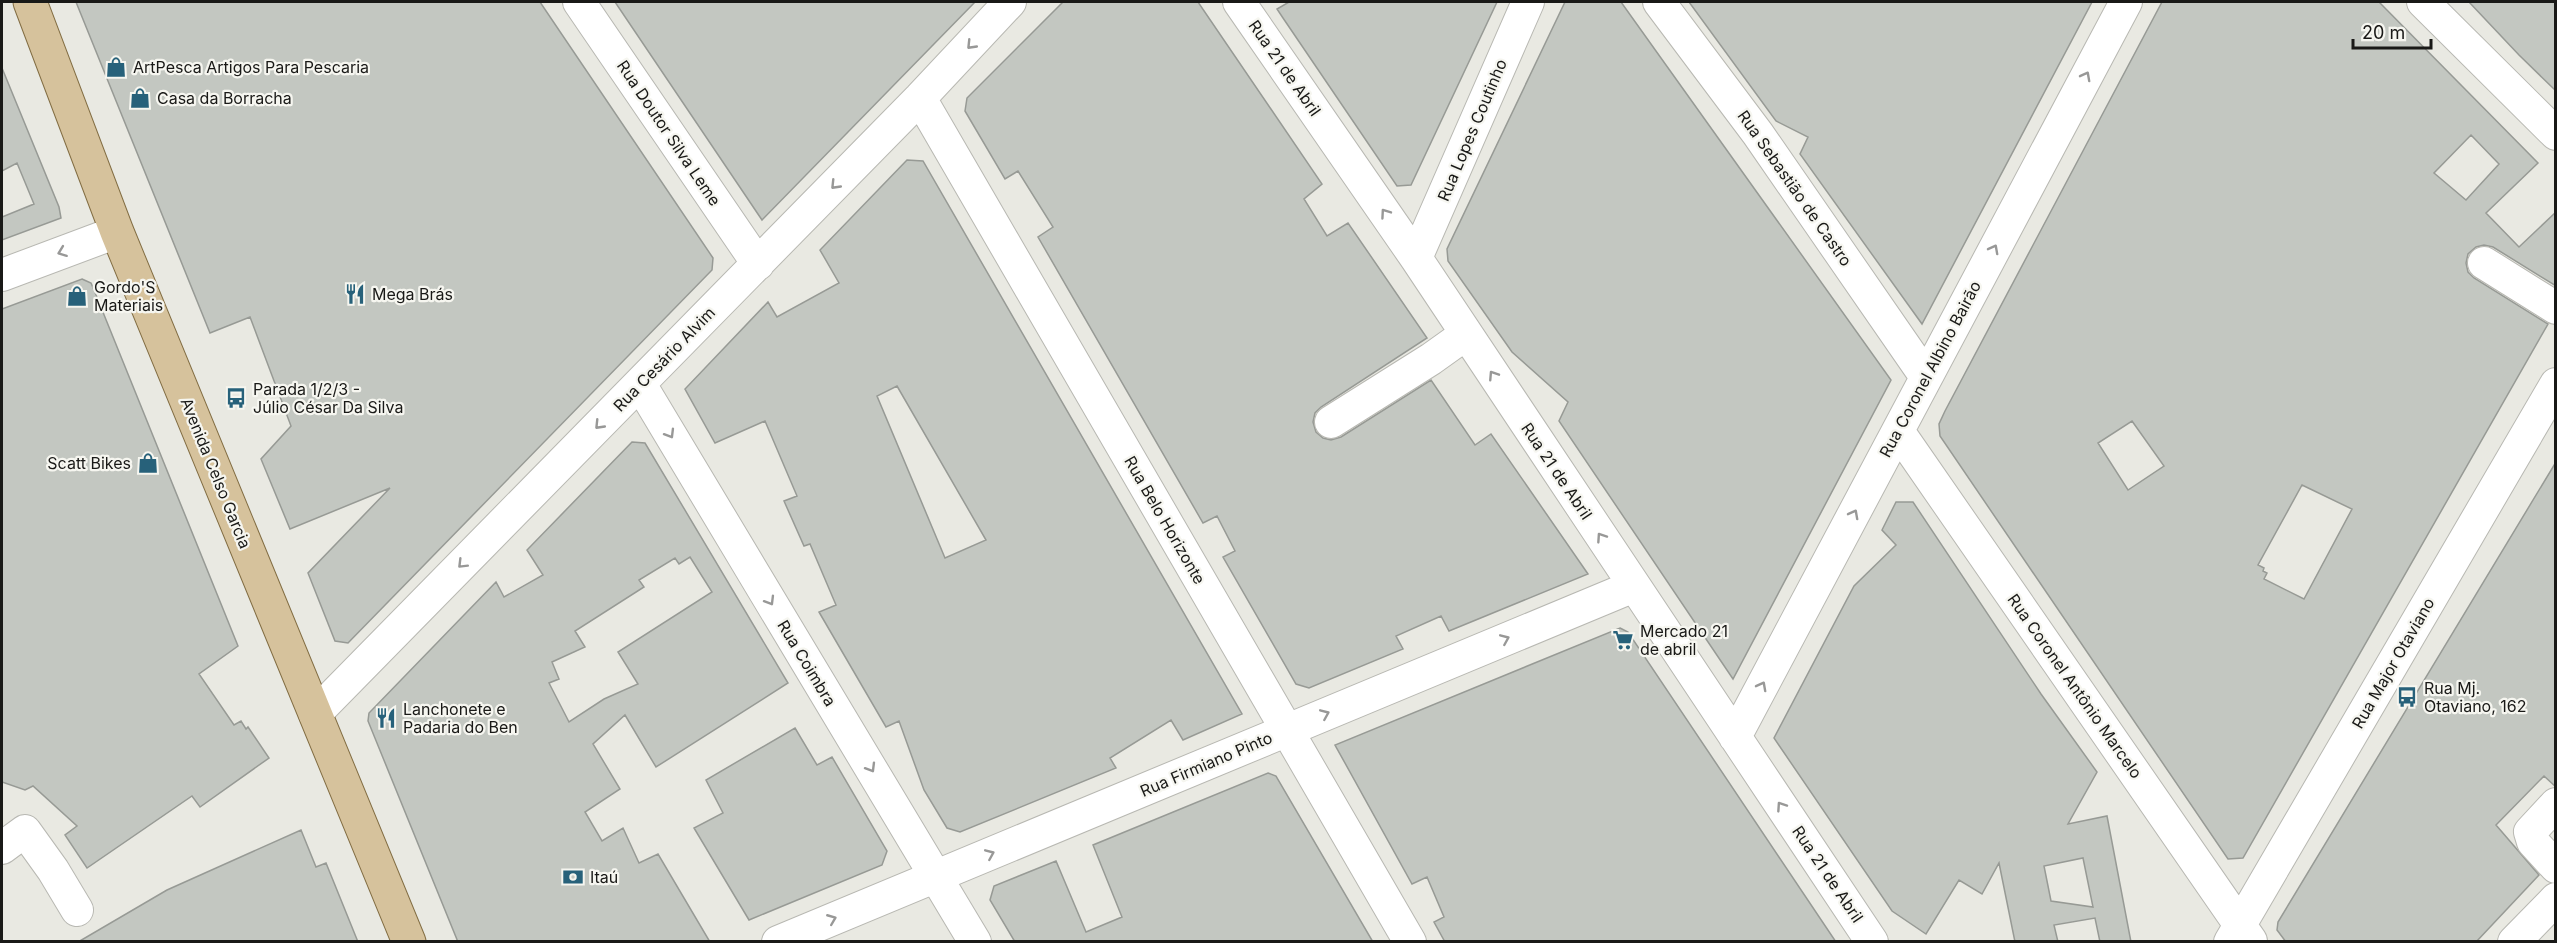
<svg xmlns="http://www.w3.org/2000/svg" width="2557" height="943" viewBox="0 0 2557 943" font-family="Inter,sans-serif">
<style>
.building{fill:#c3c7c1;stroke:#979a95;stroke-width:1.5;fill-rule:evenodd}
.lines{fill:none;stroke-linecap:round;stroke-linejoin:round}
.minor-casing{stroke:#b8b8b2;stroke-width:34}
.major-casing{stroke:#826d43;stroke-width:35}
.minor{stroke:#fff;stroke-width:32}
.major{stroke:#d6c29c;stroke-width:33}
.oneway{stroke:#989897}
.labels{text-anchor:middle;stroke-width:4.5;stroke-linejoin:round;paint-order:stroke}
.poi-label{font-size:16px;fill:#191917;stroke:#f6f6f0;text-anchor:start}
.street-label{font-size:16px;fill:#191917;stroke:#f6f6f0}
</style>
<rect width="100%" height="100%" fill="#e9e9e2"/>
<path class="building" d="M76,2H540L713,258L712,270L348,643L335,641L308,573L390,488L290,529L261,459L291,426L250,317L210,333Z
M615,2H975L762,220Z
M1063,2H1198L1322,184L1304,199L1327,236L1348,223L1427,338L1321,407L1315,413L1313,422L1316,432L1323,438L1331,440L1341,437L1431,380L1475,445L1491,434L1588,574L1449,631L1441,616L1396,636L1403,649L1309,688L1296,684L1223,557L1235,551L1217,516L1203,523L1038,237L1053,227L1018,171L1005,179L965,111L967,98Z
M1289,2H1497L1411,185L1397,186L1283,18L1277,9Z
M1565,2H1621L1891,380L1733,679L1559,421L1568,402L1512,352L1448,261L1447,249Z
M1689,2H2092L1922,324L1800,154L1808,137L1776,121Z
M2162,2H2379L2538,163L2486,213L2519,247L2556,212V286L2493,247L2484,245L2476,247L2468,254L2466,263L2468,272L2474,278L2548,324L2243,858L2228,859L1940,436L1939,424L1945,411ZM2471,135L2499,164L2466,200L2434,173ZM2132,421L2164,466L2128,490L2098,443ZM2302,485L2352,509L2304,599L2264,579L2267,573L2263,571L2264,568L2258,565Z
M2469,2H2556V91L2519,55Z
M2,68L59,207L61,218L2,240V217L34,204L17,163L2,171Z
M907,160L923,161L1242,714L1183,740L1171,720L1110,758L1116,768L960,832L947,828L924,790L899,721L886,727L819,612L836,605L810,544L804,546L784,501L797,496L765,421L715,443L685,389L768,302L777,317L839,283L820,250ZM897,386L986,540L945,558L877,396Z
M82,279L91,283L94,290L238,646L199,674L234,725L241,721L246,729L248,727L269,758L200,807L192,796L87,868L65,835L77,826L33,786L25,790L2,782V309Z
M632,442L645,443L788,683L656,767L625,715L593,744L620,789L585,812L602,841L623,828L639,863L658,854L710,942H458L368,721L369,713L496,582L504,597L543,575L527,550ZM690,557L712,592L618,652L638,684L604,699L569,722L549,683L559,679L552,662L585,647L575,631L644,587L639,580L675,558L679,564Z
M2556,462V787L2544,776L2496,825L2539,875L2476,942H2286L2277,930L2278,922Z
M1896,502H1913L2041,694L2097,772L2068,824L2107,816L2131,942H2100L2095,918L2054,925L2058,942H2015L1999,863L1982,894L1959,880L1926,934L1892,911L1774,738L1854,586L1896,545L1882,530ZM2083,858L2093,907L2051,901L2044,866Z
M1620,628L1628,632L1836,942H1445L1434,922L1444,917L1427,877L1412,884L1335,745Z
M795,728L817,765L832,757L887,851L882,865L749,920L694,828L723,813L706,780Z
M1268,773L1276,776L1373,942H1015L990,900L994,886L1056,861L1086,932L1122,917L1093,845Z
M301,830L316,867L326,863L358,942H78L167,890Z"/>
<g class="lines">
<g class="minor-casing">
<path id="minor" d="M579,2L758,264
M1239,2L1416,258L1872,942
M1659,2L1758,134L1926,377
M2423,2L2556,134
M920,98L1410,942
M1416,258L1528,2
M2484,263L2556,308
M2,275L117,232
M640,384L975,942
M1331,422L1431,359L1466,334
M1898,431L2251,941
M315,714L920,98L1010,2
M1735,737L2126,2
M2556,804L2530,832L2533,842L2556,867
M2,848L25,831L53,870L77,910
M778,942L1634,586
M2230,942L2556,384
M2514,942L2556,899"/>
</g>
<g class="major-casing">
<path id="major" d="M30,2L117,232L409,942"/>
</g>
<use href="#minor" class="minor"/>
<use href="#major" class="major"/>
</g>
<defs><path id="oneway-chevron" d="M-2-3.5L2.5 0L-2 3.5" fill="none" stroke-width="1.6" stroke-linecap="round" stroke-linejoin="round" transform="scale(1.5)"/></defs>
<g class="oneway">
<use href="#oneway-chevron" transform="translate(971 45) rotate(134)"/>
<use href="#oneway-chevron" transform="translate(2086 76) rotate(-62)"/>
<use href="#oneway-chevron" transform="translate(835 185) rotate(134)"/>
<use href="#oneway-chevron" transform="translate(1385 213) rotate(-125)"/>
<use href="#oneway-chevron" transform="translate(1994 249) rotate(-62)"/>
<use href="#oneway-chevron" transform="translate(62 252) rotate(159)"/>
<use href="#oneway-chevron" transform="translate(1493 375) rotate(-123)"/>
<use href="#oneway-chevron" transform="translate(599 425) rotate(134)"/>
<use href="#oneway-chevron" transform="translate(670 434) rotate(59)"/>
<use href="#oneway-chevron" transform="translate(1854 514) rotate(-62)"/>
<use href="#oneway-chevron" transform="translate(1601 537) rotate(-124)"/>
<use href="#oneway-chevron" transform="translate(462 564) rotate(135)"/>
<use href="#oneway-chevron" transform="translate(770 601) rotate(59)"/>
<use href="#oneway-chevron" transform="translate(1505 639) rotate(-23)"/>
<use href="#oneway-chevron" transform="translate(1762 686) rotate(-62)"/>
<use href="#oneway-chevron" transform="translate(1325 714) rotate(-23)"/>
<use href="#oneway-chevron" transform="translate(871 768) rotate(59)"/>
<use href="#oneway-chevron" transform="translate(1781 806) rotate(-124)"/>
<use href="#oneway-chevron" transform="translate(990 854) rotate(-23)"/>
<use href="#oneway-chevron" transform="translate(832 919) rotate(-22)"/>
</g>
<defs>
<g id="shop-bare" transform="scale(1.62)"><path d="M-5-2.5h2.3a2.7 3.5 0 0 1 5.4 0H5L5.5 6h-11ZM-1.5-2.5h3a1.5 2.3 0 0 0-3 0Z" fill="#27617a" stroke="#f6f6f0" stroke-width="2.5" paint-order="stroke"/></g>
<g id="restaurant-bare" transform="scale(1.62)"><path d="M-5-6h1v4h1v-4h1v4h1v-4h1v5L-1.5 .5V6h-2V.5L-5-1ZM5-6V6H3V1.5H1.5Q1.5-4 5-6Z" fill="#27617a" stroke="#f6f6f0" stroke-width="2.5" paint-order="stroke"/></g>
<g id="bus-bare" transform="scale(1.62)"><path d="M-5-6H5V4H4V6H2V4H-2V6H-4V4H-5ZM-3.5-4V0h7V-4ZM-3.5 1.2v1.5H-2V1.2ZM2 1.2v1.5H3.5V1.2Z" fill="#27617a" stroke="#f6f6f0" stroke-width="2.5" paint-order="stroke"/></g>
<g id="supermarket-bare" transform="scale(1.62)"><path d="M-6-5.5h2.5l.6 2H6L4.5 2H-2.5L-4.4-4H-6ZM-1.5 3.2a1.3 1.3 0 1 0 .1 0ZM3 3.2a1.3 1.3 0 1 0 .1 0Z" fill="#27617a" stroke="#f6f6f0" stroke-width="2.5" paint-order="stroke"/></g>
<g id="bank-bare" transform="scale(1.62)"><path d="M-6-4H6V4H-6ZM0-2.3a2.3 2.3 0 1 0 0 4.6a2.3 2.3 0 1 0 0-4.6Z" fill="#27617a" stroke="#f6f6f0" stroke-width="2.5" paint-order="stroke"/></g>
</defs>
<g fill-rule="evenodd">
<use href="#shop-bare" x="116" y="67"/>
<use href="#shop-bare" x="140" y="98"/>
<use href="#restaurant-bare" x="355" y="294"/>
<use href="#shop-bare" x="77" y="296"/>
<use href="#bus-bare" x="236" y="398"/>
<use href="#shop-bare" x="148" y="463"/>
<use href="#supermarket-bare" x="1623" y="640"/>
<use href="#bus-bare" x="2407" y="697"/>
<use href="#restaurant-bare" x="386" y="718"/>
<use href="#bank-bare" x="573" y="877"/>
</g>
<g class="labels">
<g class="poi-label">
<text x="133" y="73">ArtPesca Artigos Para Pescaria</text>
<text x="157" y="104">Casa da Borracha</text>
<text x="94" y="293">Gordo'S<tspan x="94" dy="18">Materiais</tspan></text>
<text x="372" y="300">Mega Brás</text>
<text x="253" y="395">Parada 1/2/3 -<tspan x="253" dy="18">Júlio César Da Silva</tspan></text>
<text x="131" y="469" text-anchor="end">Scatt Bikes</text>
<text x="1640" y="637">Mercado 21<tspan x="1640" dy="18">de abril</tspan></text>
<text x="2424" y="694">Rua Mj.<tspan x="2424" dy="18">Otaviano, 162</tspan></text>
<text x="403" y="715">Lanchonete e<tspan x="403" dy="18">Padaria do Ben</tspan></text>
<text x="590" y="883">Itaú</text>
</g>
<g class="street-label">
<text transform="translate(1285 68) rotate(55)" y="6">Rua 21 de Abril</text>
<text transform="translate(1472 130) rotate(-67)" y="6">Rua Lopes Coutinho</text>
<text transform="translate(669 133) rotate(56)" y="6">Rua Doutor Silva Leme</text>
<text transform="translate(1795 188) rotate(55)" y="6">Rua Sebastião de Castro</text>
<text transform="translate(664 359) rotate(-46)" y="6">Rua Cesário Alvim</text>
<text transform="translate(1930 369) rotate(-62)" y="6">Rua Coronel Albino Bairão</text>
<text transform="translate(1557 471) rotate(56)" y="6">Rua 21 de Abril</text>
<text transform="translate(216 473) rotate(68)" y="6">Avenida Celso Garcia</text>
<text transform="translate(1165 520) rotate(60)" y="6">Rua Belo Horizonte</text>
<text transform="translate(807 663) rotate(59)" y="6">Rua Coimbra</text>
<text transform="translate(2393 663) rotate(-60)" y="6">Rua Major Otaviano</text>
<text transform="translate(2075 686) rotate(55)" y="6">Rua Coronel Antônio Marcelo</text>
<text transform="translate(1206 764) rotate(-23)" y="6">Rua Firmiano Pinto</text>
<text transform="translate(1828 874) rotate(56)" y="6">Rua 21 de Abril</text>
</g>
</g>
<rect width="2557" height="943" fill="none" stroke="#191917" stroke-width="6"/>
<path d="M2353 39v9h78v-9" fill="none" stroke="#191917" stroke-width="3"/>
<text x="2362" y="39" font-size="18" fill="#191917" stroke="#f6f6f0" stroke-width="4.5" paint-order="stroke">20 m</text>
</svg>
